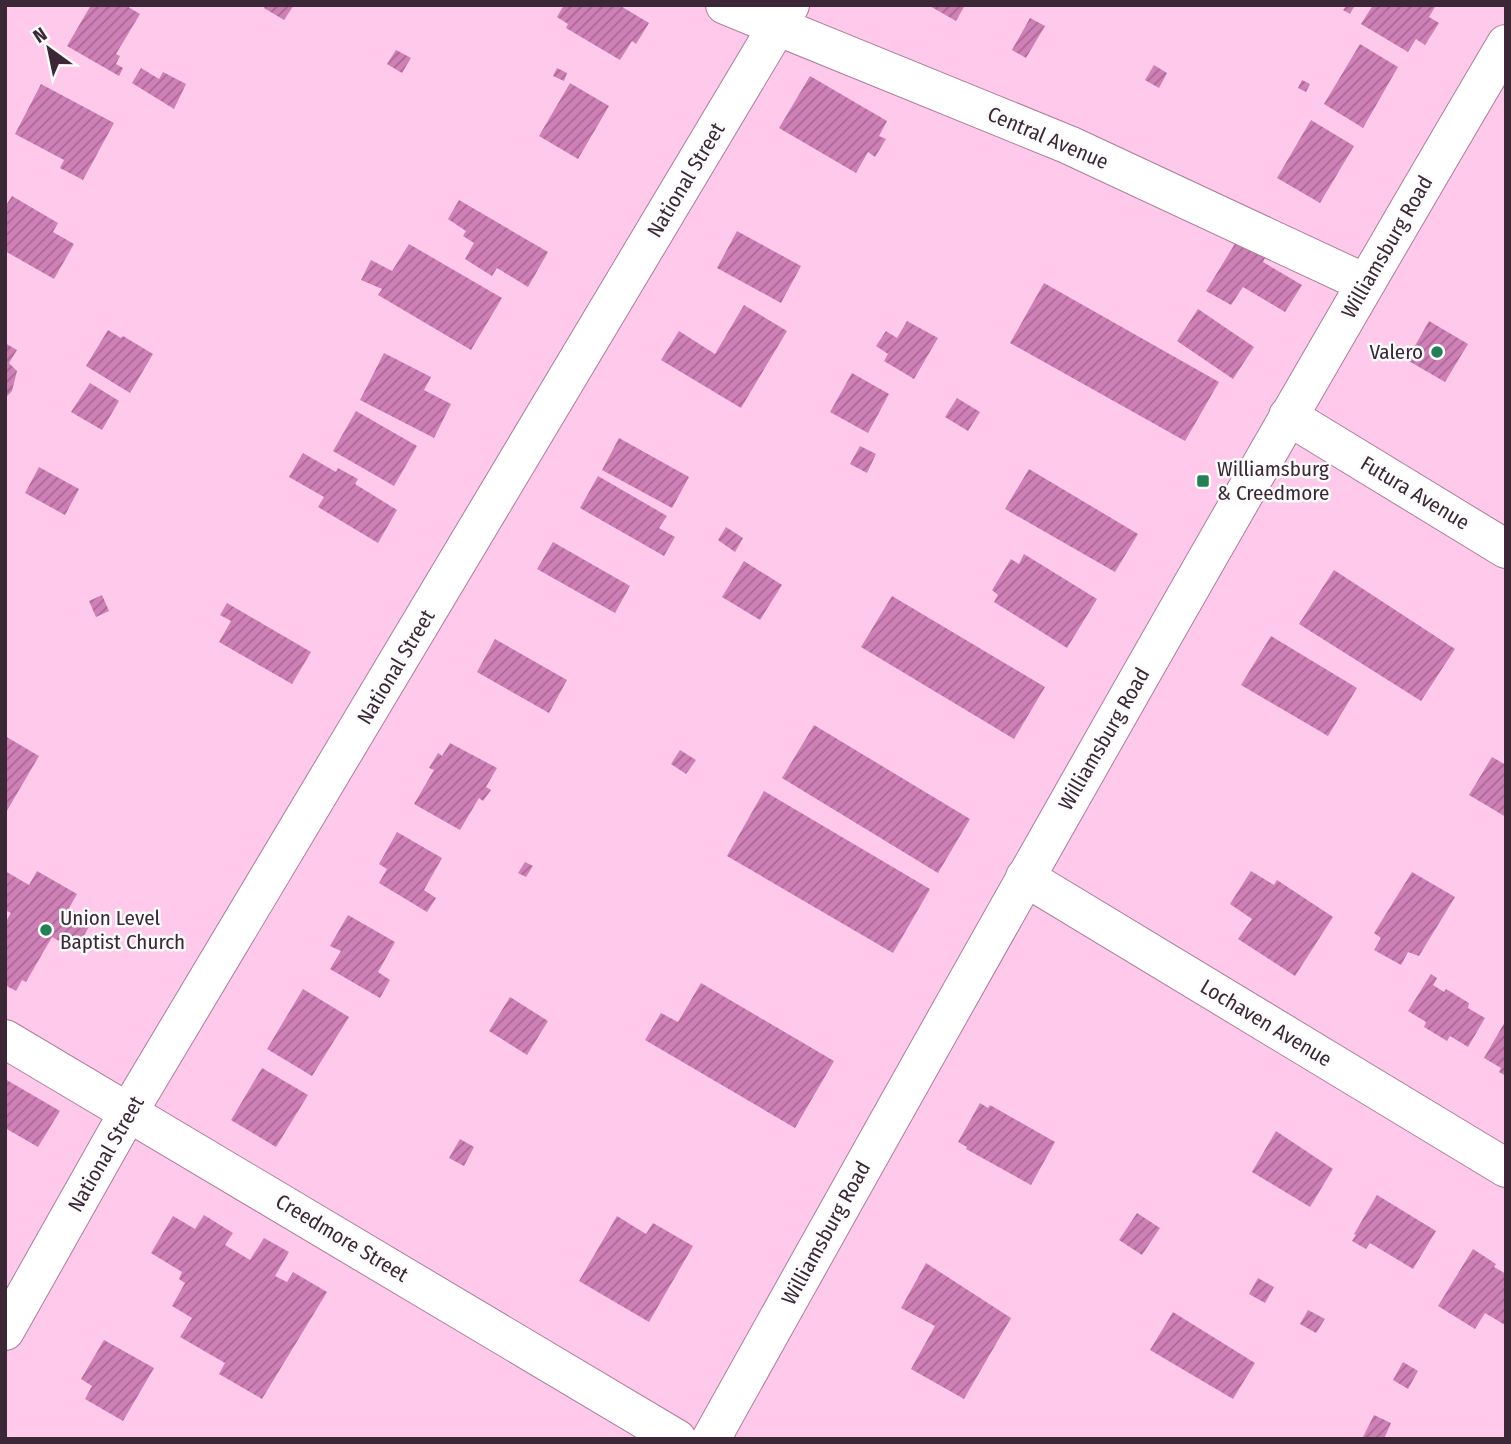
<svg xmlns="http://www.w3.org/2000/svg" width="1511" height="1444" viewBox="0 0 1511 1444" font-family="'Fira Sans Condensed',sans-serif">
<style>
.building{fill:url(#building-hatch)}
.lines{fill:none;stroke-linecap:round;stroke-linejoin:round}
.street-casing{stroke:#ad7d9c;stroke-width:40}
.primary-casing{stroke:#ad7d9c;stroke-width:40}
.street{stroke:#fff;stroke-width:38}
.primary{stroke:#fff;stroke-width:38}
.poi-dot{fill:#238057;stroke:#fcfcfc;stroke-width:2.5}
.labels{text-anchor:middle;stroke-width:5;stroke-linejoin:round;paint-order:stroke}
.street-label{font-size:21px;fill:#3b2735;stroke:#fcfcfc}
.poi-label{font-size:21px;fill:#3b2735;stroke:#fcfcfc;text-anchor:start}
</style>
<defs>
<pattern id="building-hatch" width="6" height="6" patternUnits="userSpaceOnUse" patternTransform="scale(1.75)"><rect width="6" height="6" fill="#cf80b6"/><path d="M-1 1l2-2M0 6l6-6M5 7l2-2" fill="none" stroke="#a96995"/></pattern>
</defs>
<rect width="100%" height="100%" fill="#fec9eb"/>
<path class="building" d="M91,5H125L140,14L116,54L120,56L116,64L123,68L119,76L67,46Z
M266,5H294L284,20L264,8Z
M564,5H619L649,23L636,44L632,41L620,60L566,28L568,24L557,17Z
M928,5H965L956,21Z
M1347,5H1355L1350,14L1343,10Z
M1373,5H1436L1429,17L1439,23L1425,45L1416,39L1408,52L1361,24Z
M1030,18L1045,26L1026,58L1012,50Z
M1360,44L1398,67L1363,128L1324,104Z
M396,50L411,58L402,73L387,64Z
M1154,65L1167,73L1159,88L1145,80Z
M141,68L159,79L163,72L186,84L174,109L132,83Z
M557,68L567,73L564,81L553,76Z
M810,76L887,121L879,136L886,139L875,157L868,152L856,173L779,128Z
M1302,80L1310,84L1306,92L1298,88Z
M570,83L609,106L578,159L539,136Z
M41,84L114,123L83,180L60,168L64,160L15,134Z
M1311,120L1354,146L1320,203L1277,178Z
M12,196L58,223L53,232L74,244L54,279L5,251V207Z
M459,200L548,252L528,287L497,268L492,276L465,259L474,243L463,236L466,231L448,219Z
M737,231L801,266L781,303L717,268Z
M1239,237L1267,254L1263,262L1302,285L1285,312L1243,287L1231,305L1206,291Z
M409,244L502,298L471,350L378,295L382,289L361,280L371,260L392,271Z
M1044,283L1219,382L1185,441L1010,343Z
M744,305L787,331L741,408L661,360L679,331L715,354Z
M1198,309L1254,347L1233,379L1177,341Z
M907,321L938,338L914,379L884,361L888,354L876,346L886,331L897,338Z
M1429,321L1468,344L1445,382L1407,360Z
M108,330L121,338L123,336L153,354L130,393L86,366Z
M5,343L17,350L9,363L17,371L12,391L5,398Z
M384,353L431,377L424,390L451,404L434,438L360,400Z
M852,373L889,394L868,433L830,412Z
M90,383L119,401L102,430L71,412Z
M957,398L980,412L968,431L945,417Z
M356,411L417,446L394,486L333,451Z
M619,438L689,477L672,508L602,470Z
M860,446L876,454L867,473L850,464Z
M303,453L336,472L338,468L358,479L355,484L397,510L378,543L318,507L324,497L289,477Z
M39,467L79,489L65,515L25,493Z
M1029,469L1138,534L1115,572L1005,509Z
M598,476L667,516L659,528L675,537L664,556L580,508Z
M726,527L743,538L735,552L718,540Z
M553,542L630,586L615,613L537,569Z
M1024,554L1097,599L1067,648L994,602L998,595L992,590L1011,559L1019,564Z
M744,561L782,585L760,620L722,597Z
M1334,570L1455,649L1421,701L1299,624Z
M102,595L109,611L96,617L89,601Z
M892,596L1045,687L1014,739L861,647Z
M227,603L311,652L292,684L219,642L231,621L220,615Z
M1271,636L1357,688L1328,736L1241,685Z
M495,639L567,680L549,713L477,672Z
M814,725L970,819L938,873L782,778Z
M5,736L39,756L5,814Z
M450,743L497,768L486,787L491,790L483,801L479,798L460,830L414,804L434,770L429,768L438,753L442,756Z
M680,750L696,760L686,774L671,764Z
M1492,757L1506,765V817L1469,795Z
M764,791L930,889L893,953L727,856Z
M397,832L442,858L424,890L436,898L427,912L379,883L387,869L379,864Z
M525,862L533,866L526,877L518,873Z
M5,871L29,885L37,871L77,894L69,908L92,921L76,950L52,937L26,982L22,980L16,991L5,985V923L11,913L5,910Z
M1251,871L1274,885L1277,880L1333,917L1295,976L1238,939L1252,919L1230,904Z
M1412,872L1455,897L1419,956L1408,952L1401,965L1374,950L1381,938L1374,933Z
M348,915L395,942L378,972L390,980L380,998L330,969L341,951L330,946Z
M1431,974L1437,978L1433,985L1444,992L1446,989L1469,1003L1468,1008L1485,1018L1468,1047L1450,1036L1447,1041L1424,1027L1426,1022L1408,1011Z
M701,983L834,1061L795,1128L645,1040L661,1013L678,1022Z
M303,989L349,1017L312,1076L267,1049Z
M510,997L548,1021L527,1055L489,1031Z
M1506,1020V1076L1499,1072L1501,1068L1484,1058Z
M262,1068L308,1095L276,1147L231,1120Z
M5,1079L60,1111L38,1147L5,1128Z
M980,1103L988,1108L990,1105L1055,1142L1031,1185L966,1149L967,1147L958,1142Z
M1276,1131L1333,1169L1310,1207L1252,1172Z
M460,1139L474,1147L464,1166L449,1158Z
M1377,1195L1436,1231L1413,1269L1370,1243L1366,1249L1352,1241L1356,1235L1354,1234Z
M1137,1213L1160,1228L1142,1255L1119,1240Z
M204,1215L233,1233L225,1245L250,1260L264,1238L289,1252L275,1276L287,1282L293,1272L327,1292L262,1399L219,1374L225,1363L180,1337L192,1318L172,1306L185,1283L179,1279L182,1272L151,1253L173,1216L195,1229Z
M617,1216L646,1234L653,1223L693,1246L649,1322L579,1281Z
M1473,1249L1496,1264L1494,1267L1506,1274L1505,1325L1485,1313L1475,1329L1438,1306Z
M926,1263L1011,1318L964,1399L911,1369L935,1326L901,1308Z
M1258,1278L1274,1287L1265,1303L1249,1294Z
M1308,1310L1325,1319L1316,1333L1300,1324Z
M1173,1312L1255,1363L1233,1399L1150,1350Z
M104,1340L154,1368L123,1421L85,1399L92,1386L81,1379Z
M1403,1362L1418,1371L1408,1389L1393,1380Z
M1374,1415L1391,1423L1384,1439L1363,1437Z"/>
<g class="lines">
<g class="street-casing">
<path id="street" d="M725,5L1069,145L1365,283
M1288,416L1506,549
M1025,877L1506,1168
M5,1039L677,1439
M5,1331L129,1111L790,5"/>
</g>
<g class="primary-casing">
<path id="primary" d="M711,1439C972,971 1234,505 1506,44"/>
</g>
<use href="#street" class="street"/>
<use href="#primary" class="primary"/>
</g>
<g class="poi-dot">
<circle cx="1437" cy="352" r="7"/>
<rect x="1196" y="474" width="14" height="14" rx="3.5"/>
<circle cx="46" cy="930" r="7"/>
</g>
<g class="labels">
<g class="street-label">
<text transform="translate(1048 138) rotate(23)" y="7">Central Avenue</text>
<text transform="translate(686 180) rotate(-59)" y="7">National Street</text>
<text transform="translate(1387 247) rotate(-60)" y="7">Williamsburg Road</text>
<text transform="translate(1415 493) rotate(31)" y="7">Futura Avenue</text>
<text transform="translate(396 667) rotate(-59)" y="7">National Street</text>
<text transform="translate(1104 739) rotate(-60)" y="7">Williamsburg Road</text>
<text transform="translate(1266 1023) rotate(31)" y="7">Lochaven Avenue</text>
<text transform="translate(106 1154) rotate(-60)" y="7">National Street</text>
<text transform="translate(826 1233) rotate(-61)" y="7">Williamsburg Road</text>
<text transform="translate(342 1238) rotate(31)" y="7">Creedmore Street</text>
</g>
<g class="poi-label">
<text x="1423" y="359" text-anchor="end">Valero</text>
<text x="1217" y="476">Williamsburg<tspan x="1217" dy="24">&amp; Creedmore</tspan></text>
<text x="60" y="925">Union Level<tspan x="60" dy="24">Baptist Church</tspan></text>
</g>
</g>
<rect width="1511" height="1444" fill="none" stroke="#3b2735" stroke-width="14"/>
<g transform="translate(49 49) rotate(327)" stroke="#fcfcfc" stroke-width="5" paint-order="stroke">
<path d="M0-5L12 26L0 18L-12 26Z" fill="#3b2735"/>
<text y="-10" font-size="19" font-weight="bold" text-anchor="middle" fill="#3b2735">N</text>
</g>
</svg>
